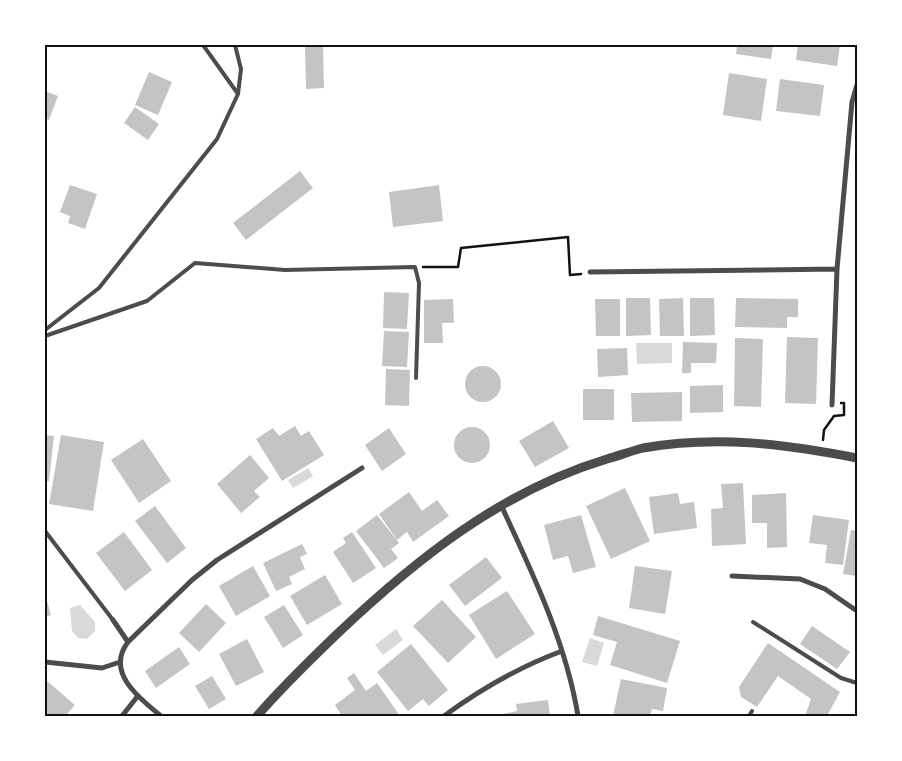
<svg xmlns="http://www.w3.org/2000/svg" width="902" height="761" viewBox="0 0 902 761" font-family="Literata,serif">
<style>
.water{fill:#d9d9d9}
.building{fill:#c4c4c4}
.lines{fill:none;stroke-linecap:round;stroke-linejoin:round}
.path{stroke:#111;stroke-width:2.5}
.service{stroke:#4c4c4c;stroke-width:4}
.minor{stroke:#4c4c4c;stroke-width:5}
.tertiary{stroke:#4c4c4c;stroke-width:9}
.neatline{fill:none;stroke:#111;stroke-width:2}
</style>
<rect width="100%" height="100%" fill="#fff"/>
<path class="water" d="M636,343H672V363L637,364Z
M308,468L313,476L293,488L288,480Z
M80,605L95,622V631L87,639L78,638L72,631L70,608Z
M396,629L403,640L383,655L375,645Z
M590,638L604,643L597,666L582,662Z"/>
<path class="building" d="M305,45H323L324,88L306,89Z
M737,45H773L771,59L736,54Z
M798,45H840L837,66L796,60Z
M149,72L172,82L158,115L135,105Z
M729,73L767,79L761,121L723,115Z
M780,79L824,85L820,116L776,111Z
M45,91L58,96L49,120L45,118Z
M135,107L159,124L148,140L124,123Z
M300,171L313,188L246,240L233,223Z
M70,185L97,194L85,229L68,223L70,216L60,212Z
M439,185L443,221L393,227L389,192Z
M384,292L409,293L407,329L383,328Z
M626,298H650L651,335L626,336Z
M683,298L684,336H660L659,299Z
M690,298H714L715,335L690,336Z
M736,298L798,299V317H787V328L735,327Z
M453,299L454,323H442L443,343H424V300Z
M595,299H620V336H596Z
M384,331L409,332L407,367L382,366Z
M787,337L818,338L816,404L785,403Z
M735,338L763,339L761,407L734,406Z
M683,342L717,343L716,363H691V373H682Z
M627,348L628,375L598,377L597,349Z
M465 384a18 18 0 1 1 36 0a18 18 0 1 1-36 0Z
M386,369L410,370L409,406L385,405Z
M723,385V412L690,413V386Z
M583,389H614V420H583Z
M682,392V421L632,422L631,393Z
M553,421L569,448L535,467L519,441Z
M295,426L301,436L309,431L324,455L282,481L256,439L273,428L279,436Z
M454 445a18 18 0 1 1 36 0a18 18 0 1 1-36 0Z
M389,428L406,454L382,471L365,445Z
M45,435L54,436L49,481H45Z
M61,435L104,442L93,511L49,504Z
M143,439L171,481L139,503L111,460Z
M250,455L269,478L254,491L260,497L241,513L217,484Z
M743,483L746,544L712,546L711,509L723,508L721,484Z
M625,488L650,541L611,559L586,506Z
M409,492L422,511L437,500L449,516L413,542L407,532L397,540L379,514Z
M678,493L680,504L694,502L697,528L654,534L649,497Z
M786,493L787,547L767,548V523H752V495Z
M155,506L186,548L167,563L135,521Z
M377,515L399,543L391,549L398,558L384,568L356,531Z
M581,515L596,567L573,573L568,556L553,560L544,525Z
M813,515L849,520L843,565L825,563L827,545L809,543Z
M851,530L857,531V576L843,574Z
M124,532L152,570L125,591L96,553Z
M352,532L376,568L353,583L333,552L346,543L343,538Z
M302,544L307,554L300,557L305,569L289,577L292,584L276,591L263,563Z
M486,557L502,578L465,606L449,585Z
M253,566L270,596L236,616L219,586Z
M635,566L672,571L665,614L629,608Z
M325,575L342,604L307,625L290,596Z
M507,591L535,634L496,659L469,615Z
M45,594L51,615L45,617Z
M442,600L476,637L448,663L413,626Z
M206,604L226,623L199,652L179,633Z
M284,605L303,635L283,648L264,617Z
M598,616L680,641L667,683L610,665L617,642L593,635Z
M812,626L850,652L837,669L800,644Z
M247,639L264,672L236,686L219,654Z
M768,643L840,692L827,716H805L811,699L778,676L757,707L741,697L739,687Z
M411,644L448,690L429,706L423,699L408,711L377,672Z
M179,647L190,664L156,688L145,671Z
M354,673L366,691L377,683L400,716H342L335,705L355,690L347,678Z
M212,676L226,699L209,709L195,686Z
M621,679L667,688L663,711L652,709L650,716H613Z
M47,681L75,705L65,716H45Z
M548,700L550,716H494L517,711L516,704Z"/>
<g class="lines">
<path class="path" d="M423,267H458L461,248L568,237L570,275L581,274
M823,440L824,430L834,416L844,415V403H841"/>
<path class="service" d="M203,45L238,94
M45,330L99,288L217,139L238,94L241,69L235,45
M45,336L147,301L195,263L285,270L415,267L419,283L416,378
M45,531L113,620
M753,622L841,678L857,683
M749,716L752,711"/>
<path class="minor" d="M590,272L837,269
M832,405L837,269L852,102L857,85
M501,505C532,572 566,642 578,716
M732,576L800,579L825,589L857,611
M113,620L128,642
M45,662L102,668L120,662
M122,716L137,697
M161,716C139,698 105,672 128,642L192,580L217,560L362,468
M444,716C481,689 519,667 562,651"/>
<path class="tertiary" d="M257,716C282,687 309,661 336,635C415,560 501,491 607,459C618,456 631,451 643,448C717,435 784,444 857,458"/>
</g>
<rect width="902" height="761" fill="none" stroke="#ffffff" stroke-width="92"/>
<rect x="46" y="46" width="810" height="669" class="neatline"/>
</svg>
